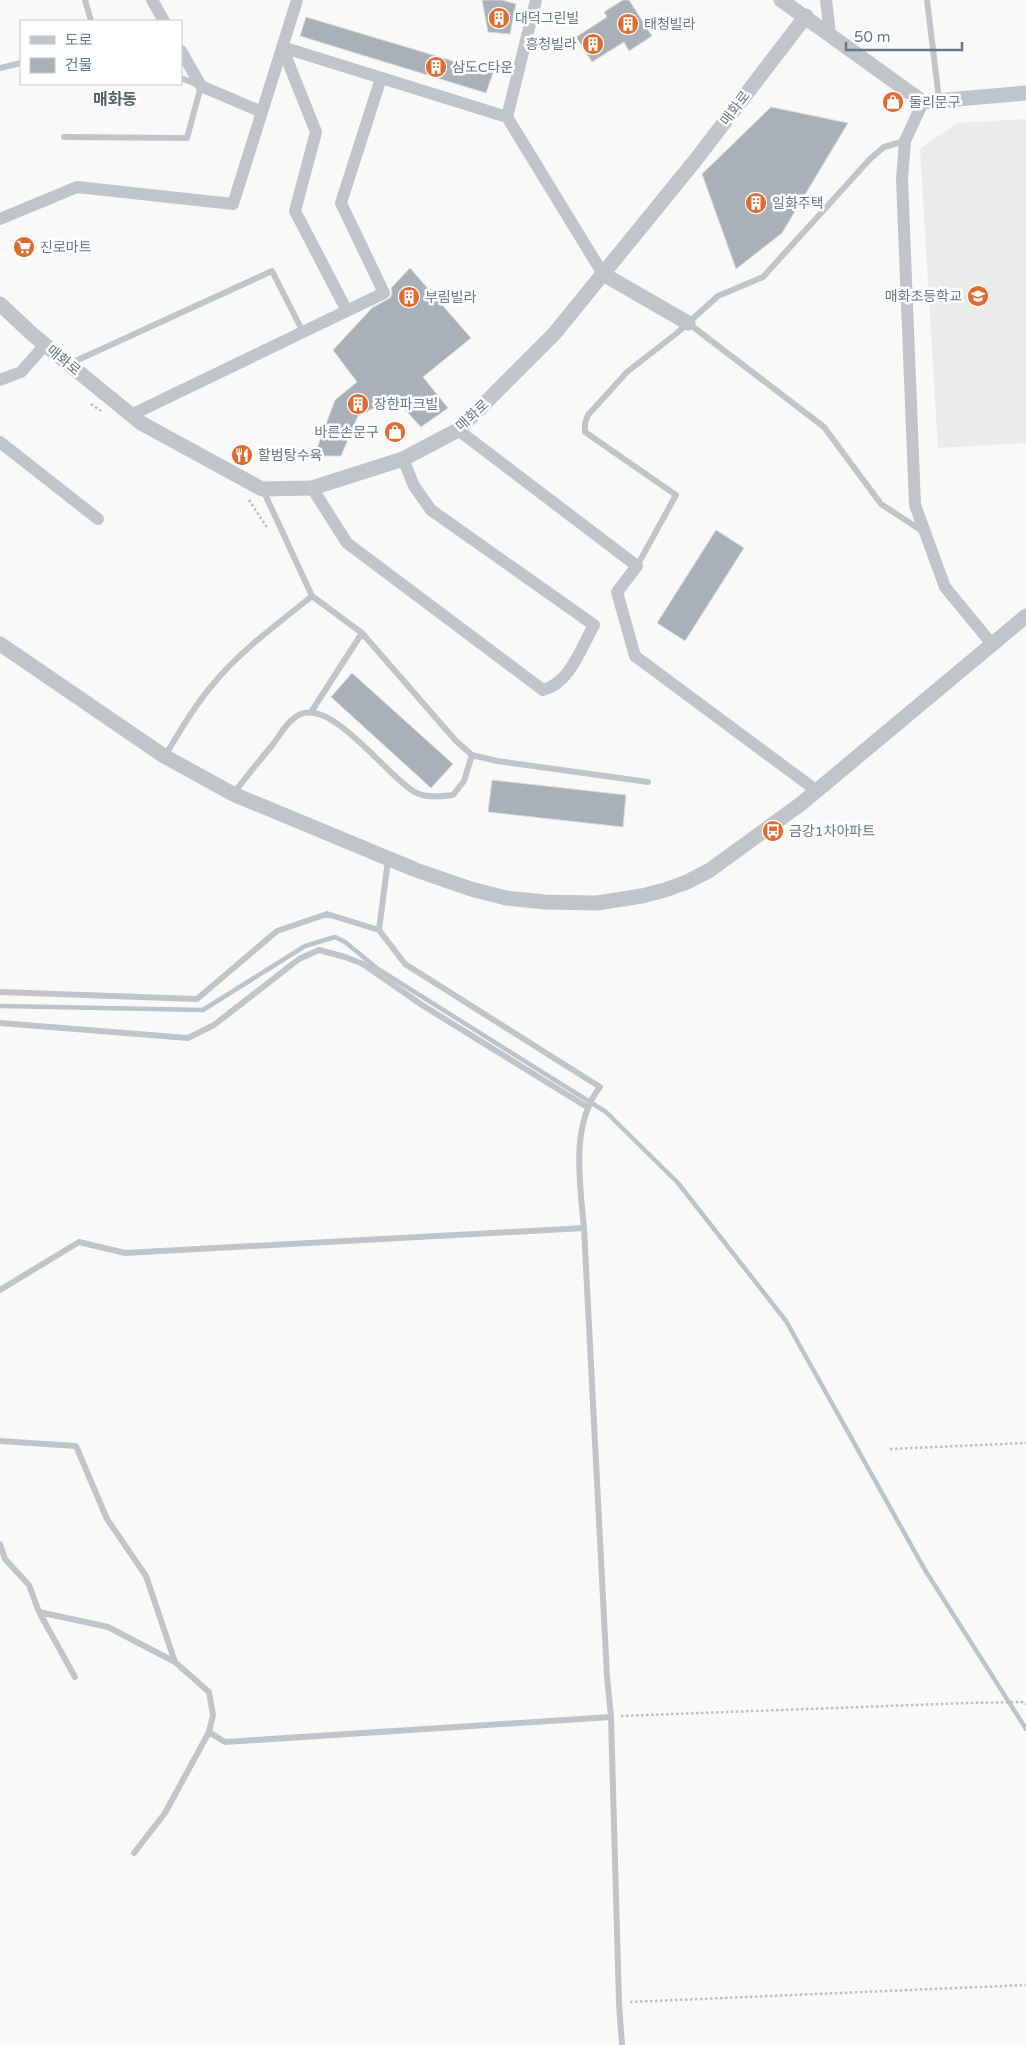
<svg xmlns="http://www.w3.org/2000/svg" width="1026" height="2045" viewBox="0 0 1026 2045" font-family="'Varela Round','Noto Sans KR',sans-serif">
<style>
.built{fill:#eaebeb}
.lines{fill:none;stroke-linecap:round;stroke-linejoin:round}
.stream{stroke:#bbc4ca;stroke-width:4.5}
.building{fill:#a9b0b8;stroke:#dbdbda}
.path{stroke:#bcbec1;stroke-width:2.5;stroke-dasharray:2.5 2.5;stroke-linecap:butt}
.service{stroke:#c1c5c9;stroke-width:6}
.minor{stroke:#c1c5c9;stroke-width:12}
.tertiary{stroke:#c1c5c9;stroke-width:15}
.labels{text-anchor:middle;stroke-width:5;stroke-linejoin:round;paint-order:stroke}
.poi-label{font-size:14px;fill:#6a7787;stroke:#fff;text-anchor:start}
.street-label{font-size:14px;fill:#6a7787;stroke:#fff}
.quarter-label{font-size:16px;font-weight:bold;fill:#57616d;stroke:#fff}
</style>
<rect width="100%" height="100%" fill="#f9faf8"/>
<path class="built" d="M1026,119V443L938,448L920,149L957,123Z"/>
<g class="lines">
<path class="stream" d="M0,1006L203,1010L305,946L335,937L345,942L378,969L606,1112L678,1183L786,1321L925,1570L1026,1729"/>
</g>
<path class="building" d="M482,0H502L516,4L510,34L488,32Z
M623,0H629L652,36L629,51L624,42L592,62L576,37L607,17L604,12Z
M306,17L493,73L486,93L300,36Z
M771,107L848,123L782,233L736,269L702,174Z
M410,268L471,338L423,377L448,408L421,427L394,398L358,416L341,456H314L335,400L357,382L333,350L372,308L390,298L392,293L391,288Z
M716,530L744,548L685,641L657,623Z
M352,673L453,764L431,788L331,697Z
M492,780L626,795L623,827L488,812Z"/>
<g class="lines">
<path class="path" d="M91,404L101,411
M249,500L268,529
M890,1449L1026,1443
M621,1716L967,1703L1022,1702L1026,1704
M630,2002L1026,1985"/>
<path class="service" d="M85,0L91,21
M927,0L939,99
M0,68L21,63
M64,137L187,138L201,86L181,78
M688,323L824,427L881,504L922,531
M69,364L272,271L303,332
M263,490L312,596L362,633L456,741L472,755L497,761L648,782
M637,566L676,495L585,432V423L588,415L627,372L677,333L718,296L763,277L870,159L884,147L905,141
M311,712L362,633
M165,756C180,731 195,705 214,683C241,650 279,623 312,596
M233,794C246,777 260,760 274,743C280,735 285,725 293,719C327,687 389,782 419,794C429,798 442,796 453,795L464,781L472,755
M379,930L388,860
M0,992L197,999L277,931L327,914L379,930L405,964L600,1087C570,1125 580,1183 584,1228L607,1676L611,1717L619,2003L622,2045
M0,1023L188,1038L214,1025L299,959L319,950L345,957L363,964L422,1005L587,1107
M0,1290L79,1242L125,1253L584,1228
M0,1441L76,1446L107,1519L146,1576L175,1662L108,1627L39,1612
M0,1544L5,1559L29,1585L39,1612L75,1677
M209,1732L225,1742L611,1717
M134,1853L165,1813L209,1732L213,1715L209,1692L175,1662"/>
<path class="minor" d="M152,0L164,21
M826,0L830,34
M282,47L507,117L603,274
M282,47L316,132L295,211L347,311
M181,51L201,86L262,112L297,0
M923,102L905,141L902,179L915,505L945,587L991,643
M507,117L536,0
M0,219L77,187L233,204L262,112
M0,380L21,372L45,345
M131,415L384,293L341,203L381,78
M458,430L637,566L617,592L635,656L817,791
M0,442L98,519
M312,488L347,543L543,690C570,683 581,648 594,625L431,510L414,486L403,459"/>
<path class="tertiary" d="M781,0L923,102L1026,93
M603,274L688,323
M0,304L32,334L141,423L262,489L312,488L403,459L458,430L554,334L694,162L806,16
M0,644L164,756L233,794L416,870L471,889L506,898L545,902L597,903L642,896L665,890L687,882L710,870L802,803L1026,616"/>
</g>
<defs>
<g id="building-disc" transform="scale(1.125)"><circle r="9.5" fill="#de6d33" stroke="#fff"/><path d="M-4-6H4V6H1V3H-1V6H-4ZM-2.5-4.3h1.7v1.8h-1.7ZM.8-4.3h1.7v1.8H.8ZM-2.5-1h1.7V.8h-1.7ZM.8-1h1.7V.8H.8Z" fill="#fff"/></g>
<g id="shop-disc" transform="scale(1.125)"><circle r="9.5" fill="#de6d33" stroke="#fff"/><path d="M-5-2.5h2.3a2.7 3.5 0 0 1 5.4 0H5L5.5 6h-11ZM-1.5-2.5h3a1.5 2.3 0 0 0-3 0Z" fill="#fff"/></g>
<g id="supermarket-disc" transform="scale(1.125)"><circle r="9.5" fill="#de6d33" stroke="#fff"/><path d="M-6-5.5h2.5l.6 2H6L4.5 2H-2.5L-4.4-4H-6ZM-1.5 3.2a1.3 1.3 0 1 0 .1 0ZM3 3.2a1.3 1.3 0 1 0 .1 0Z" fill="#fff"/></g>
<g id="school-disc" transform="scale(1.125)"><circle r="9.5" fill="#de6d33" stroke="#fff"/><path d="M0-5L7-2L0 1L-7-2ZM-4 1L0 2.5L4 1V4Q0 6-4 4Z" fill="#fff"/></g>
<g id="restaurant-disc" transform="scale(1.125)"><circle r="9.5" fill="#de6d33" stroke="#fff"/><path d="M-5-6h1v4h1v-4h1v4h1v-4h1v5L-1.5 .5V6h-2V.5L-5-1ZM5-6V6H3V1.5H1.5Q1.5-4 5-6Z" fill="#fff"/></g>
<g id="bus-disc" transform="scale(1.125)"><circle r="9.5" fill="#de6d33" stroke="#fff"/><path d="M-5-6H5V4H4V6H2V4H-2V6H-4V4H-5ZM-3.5-4V0h7V-4ZM-3.5 1.2v1.5H-2V1.2ZM2 1.2v1.5H3.5V1.2Z" fill="#fff"/></g>
</defs>
<g fill-rule="evenodd">
<use href="#building-disc" x="499" y="18"/>
<use href="#building-disc" x="628" y="24"/>
<use href="#building-disc" x="593" y="44"/>
<use href="#building-disc" x="436" y="67"/>
<use href="#shop-disc" x="893" y="102"/>
<use href="#building-disc" x="756" y="203"/>
<use href="#supermarket-disc" x="24" y="247"/>
<use href="#school-disc" x="978" y="296"/>
<use href="#building-disc" x="409" y="297"/>
<use href="#building-disc" x="358" y="404"/>
<use href="#shop-disc" x="395" y="432"/>
<use href="#restaurant-disc" x="242" y="455"/>
<use href="#bus-disc" x="773" y="831"/>
</g>
<g class="labels">
<g class="poi-label">
<text x="515" y="23">대덕그린빌</text>
<text x="644" y="29">태청빌라</text>
<text x="577" y="49" text-anchor="end">흥청빌라</text>
<text x="452" y="72">삼도C타운</text>
<text x="909" y="107">둘리문구</text>
<text x="772" y="208">일화주택</text>
<text x="40" y="252">진로마트</text>
<text x="962" y="301" text-anchor="end">매화초등학교</text>
<text x="425" y="302">부림빌라</text>
<text x="374" y="409">장한파크빌</text>
<text x="379" y="437" text-anchor="end">바른손문구</text>
<text x="258" y="460">할범탕수육</text>
<text x="789" y="836">금강1차아파트</text>
</g>
<g class="street-label">
<text transform="translate(735 108) rotate(-53)" y="5">매화로</text>
<text transform="translate(64 360) rotate(39)" y="5">매화로</text>
<text transform="translate(472 415) rotate(-43)" y="5">매화로</text>
</g>
<g class="quarter-label">
<text x="115" y="105">매화동</text>
</g>
</g>
<rect x="20" y="20" width="162" height="65" fill="#ffffff" stroke="#c3c9cf"/>
<rect x="30" y="36" width="25" height="8" fill="#c1c5c9" stroke="#c3c9cf"/>
<text x="65" y="45" font-size="15" fill="#6a7787">도로</text>
<rect x="30" y="58" width="25" height="15" fill="#a9b0b8" stroke="#c3c9cf"/>
<text x="65" y="70" font-size="15" fill="#6a7787">건물</text>
<path d="M846 42v8h116v-8" fill="none" stroke="#6a7787" stroke-width="2.5"/>
<text x="854" y="42" font-size="15" fill="#6a7787" stroke="#ffffff" stroke-width="4" paint-order="stroke">50 m</text>
</svg>
